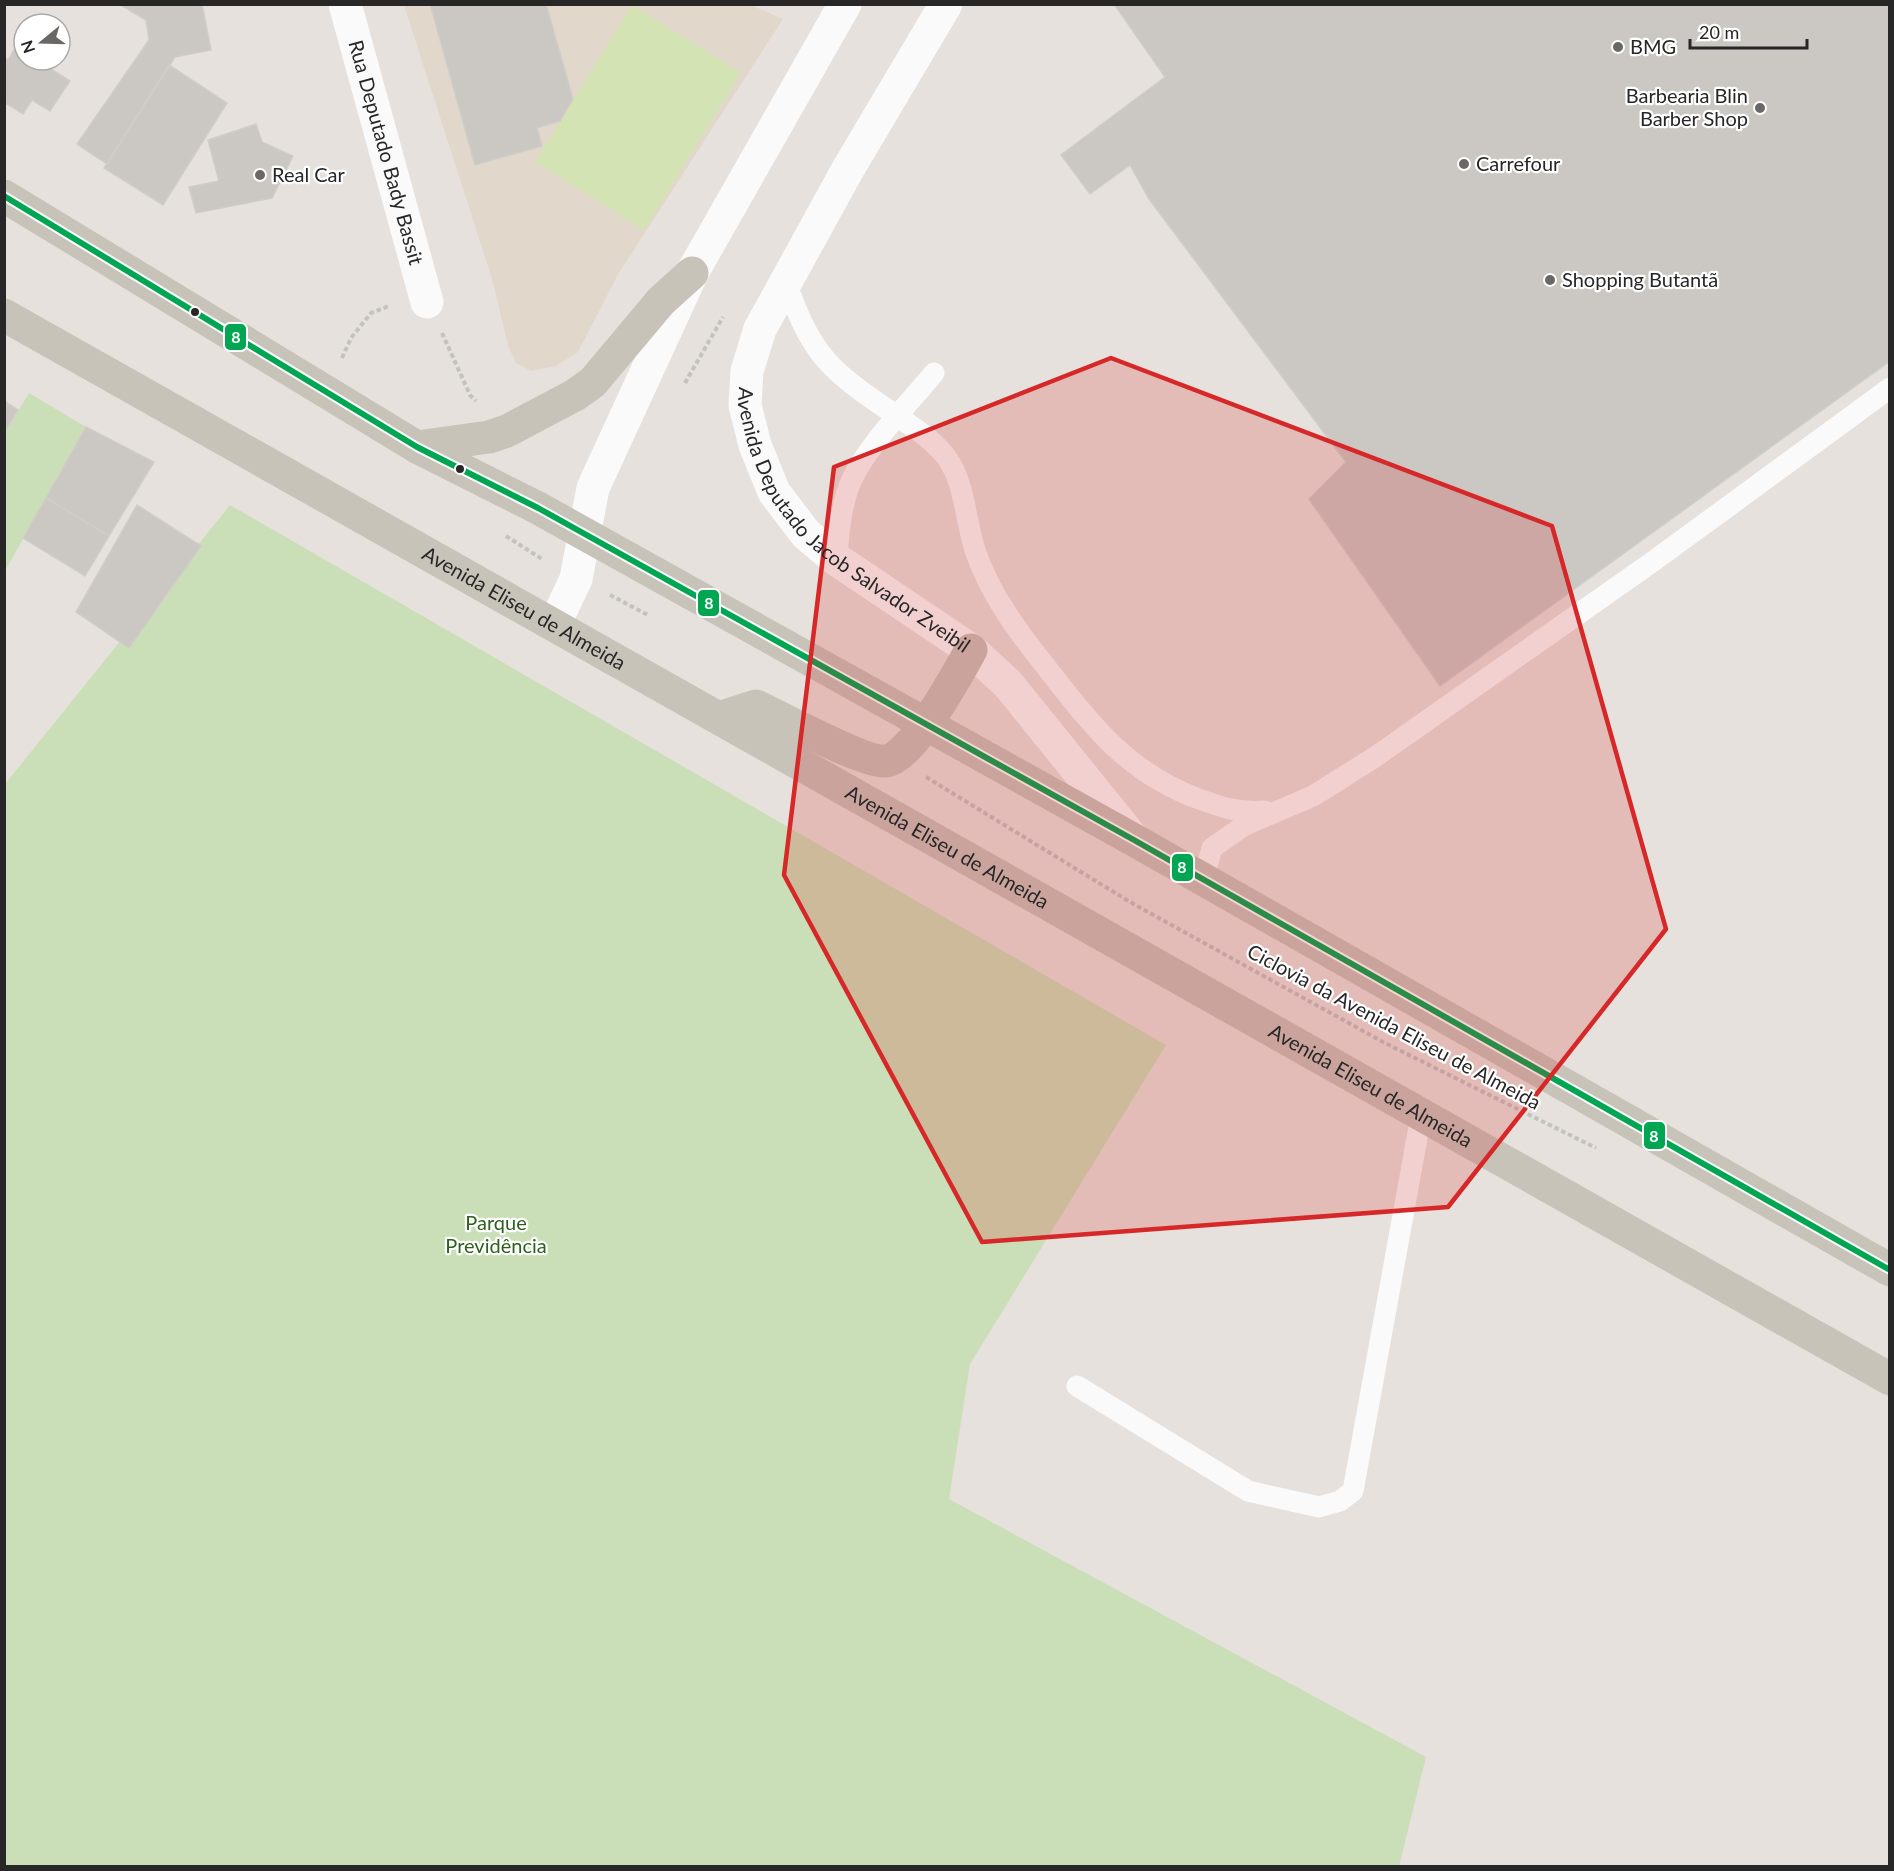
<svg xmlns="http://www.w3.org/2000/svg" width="1894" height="1871" viewBox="0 0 1894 1871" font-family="Lato,sans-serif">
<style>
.education{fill:#e1d8cb}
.green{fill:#cadfb7}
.pitch{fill:#d4e3b4}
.building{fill:#cbc7c3;stroke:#d0cdc9;stroke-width:1.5}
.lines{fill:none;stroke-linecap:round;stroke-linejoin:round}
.path{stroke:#c2c2c1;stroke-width:4;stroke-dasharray:4.5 3;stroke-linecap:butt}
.lane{stroke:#fbfafa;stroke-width:21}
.street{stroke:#fbfafa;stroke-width:33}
.secondary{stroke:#fbfafa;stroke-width:33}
.primary{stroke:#c7c3b9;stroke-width:33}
.bus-1-casing{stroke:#fff;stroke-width:10}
.bus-1{stroke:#00a651;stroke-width:6}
.marked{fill:#d62828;fill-opacity:0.2;stroke:#d62828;stroke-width:4.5;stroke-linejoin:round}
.poi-dot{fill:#6a6866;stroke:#fff;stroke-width:2}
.bus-dot{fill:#272727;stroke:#fff;stroke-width:2}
.labels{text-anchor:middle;stroke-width:4.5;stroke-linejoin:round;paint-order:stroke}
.poi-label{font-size:20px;fill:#272727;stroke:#fff;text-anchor:start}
.street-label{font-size:20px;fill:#272727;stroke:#fff}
.park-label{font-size:20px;fill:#2d601c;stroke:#fff}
.line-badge{stroke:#fff;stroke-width:2}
.badge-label{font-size:16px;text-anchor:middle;font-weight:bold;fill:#fff}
</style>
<rect width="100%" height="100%" fill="#e6e1dc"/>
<path class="education" d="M748,4L783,19L617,276L578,352L556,366L531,371L516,363L508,346L493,282L404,5Z"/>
<path class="green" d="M29,393L86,427L5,571V433Z
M230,505L1166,1045L970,1364L949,1499L1426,1757L1399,1866H5V784Z"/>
<path class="pitch" d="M632,5L741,73L644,230L535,162Z"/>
<path class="building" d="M119,4H202L211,50L175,57L107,164L77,144L149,40L146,20Z
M430,4H546L573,99L560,121L537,128L542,146L475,165Z
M1114,4H1890V361L1440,686L1309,499L1346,462L1149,199L1130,165L1090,194L1061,155L1165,77Z
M16,46L24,51V60H37L70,81L50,111L32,100L23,114L4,102V57L8,60Z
M169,65L227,103L163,205L104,168Z
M256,124L262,142L293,156L272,198L196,213L189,187L219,181L208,140Z
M4,401L18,410L4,433Z
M86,427L154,462L109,536L46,498Z
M46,498L109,536L85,576L23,538Z
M137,505L201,546L129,648L76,612Z"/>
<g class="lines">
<path class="path" d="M442,333L470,395L476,401
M342,358L351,338L371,313L389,306
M685,383L723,317
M506,536L542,559
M610,595L648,615
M926,777L1130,902L1383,1042L1596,1148"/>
<path class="lane" d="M786,282C811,354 829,370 891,412C911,426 932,438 947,458C966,485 965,522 976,553C991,596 1019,633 1047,668C1092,726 1128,773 1199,799C1224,808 1238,813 1265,811
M837,560C838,538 840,514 847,492C859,453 908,405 934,373
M1203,880L1212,848L1245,825L1313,796L1375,757L1655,560L1890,388
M1077,1386L1248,1491L1319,1507L1340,1501L1353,1491L1421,1116"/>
<path class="street" id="s1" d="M345,4L427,302"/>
<g class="secondary">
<path id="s2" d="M946,4L848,169L760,329L747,371L745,405L755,445L774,492L806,534L837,560L971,650L1008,684L1134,840"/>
<path d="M554,625L576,579L593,488L692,273L845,4"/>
</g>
<g class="primary">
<path d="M4,196L417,447L538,508L1134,840L1890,1270"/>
<path id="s3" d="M4,315L1890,1379"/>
<path d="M417,447L489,437L507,431L575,395L593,382L661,301L692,273"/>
<path d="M719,718L756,706C780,717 866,764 886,761C913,757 958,673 971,650"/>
</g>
<g class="bus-1-casing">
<path id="bus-1" d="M4,196L417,447L538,508L1134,840L1890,1270"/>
</g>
<use href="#bus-1" class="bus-1"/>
</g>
<path class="marked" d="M1111,358L1552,526L1666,929L1448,1207L982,1242L784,875L834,467Z"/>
<g class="poi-dot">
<circle cx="1618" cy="47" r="6"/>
<circle cx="1760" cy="108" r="6"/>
<circle cx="1464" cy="164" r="6"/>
<circle cx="260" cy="175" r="6"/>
<circle cx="1550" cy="280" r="6"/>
</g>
<g class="bus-dot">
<circle cx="195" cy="312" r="5"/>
<circle cx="460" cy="469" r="5"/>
</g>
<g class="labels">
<g class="poi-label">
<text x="1630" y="54">BMG</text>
<text x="1748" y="103" text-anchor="end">Barbearia Blin<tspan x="1748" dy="23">Barber Shop</tspan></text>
<text x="1476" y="171">Carrefour</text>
<text x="272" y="182">Real Car</text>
<text x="1562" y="287">Shopping Butantã</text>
</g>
<g class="street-label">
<text dy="7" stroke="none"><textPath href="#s1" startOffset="154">Rua Deputado Bady Bassit</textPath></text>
<text dy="7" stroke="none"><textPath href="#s2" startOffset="615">Avenida Deputado Jacob Salvador Zveibil</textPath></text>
<text dy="7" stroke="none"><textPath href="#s3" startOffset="597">Avenida Eliseu de Almeida</textPath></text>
<text dy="7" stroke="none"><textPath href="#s3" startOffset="1083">Avenida Eliseu de Almeida</textPath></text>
<text transform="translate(1394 1027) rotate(28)" y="7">Ciclovia da Avenida Eliseu de Almeida</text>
<text dy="7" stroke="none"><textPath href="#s3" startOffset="1569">Avenida Eliseu de Almeida</textPath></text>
</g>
<g class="park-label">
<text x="496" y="1230">Parque<tspan x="496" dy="23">Previdência</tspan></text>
</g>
</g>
<g class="line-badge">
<rect x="224" y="323" width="23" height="28" rx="6" fill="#00a651"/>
<rect x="697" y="589" width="23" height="28" rx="6" fill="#00a651"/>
<rect x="1171" y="853" width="23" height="29" rx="6" fill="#00a651"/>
<rect x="1643" y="1121" width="23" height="29" rx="6" fill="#00a651"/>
</g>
<g class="badge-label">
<text x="236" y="343">8</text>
<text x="709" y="609">8</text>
<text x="1182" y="873">8</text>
<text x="1654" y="1142">8</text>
</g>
<rect width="1894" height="1871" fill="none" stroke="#272727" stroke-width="12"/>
<g transform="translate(42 42) rotate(251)"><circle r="28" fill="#ffffff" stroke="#a9a9a9" stroke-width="1.5"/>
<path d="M0-4.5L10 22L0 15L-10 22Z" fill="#6a6866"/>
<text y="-9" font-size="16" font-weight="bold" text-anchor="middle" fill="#272727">N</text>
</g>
<path d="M1690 39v9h117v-9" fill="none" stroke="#272727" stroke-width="3"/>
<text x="1699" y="39" font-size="18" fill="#272727" stroke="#ffffff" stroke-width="4.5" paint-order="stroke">20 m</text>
</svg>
